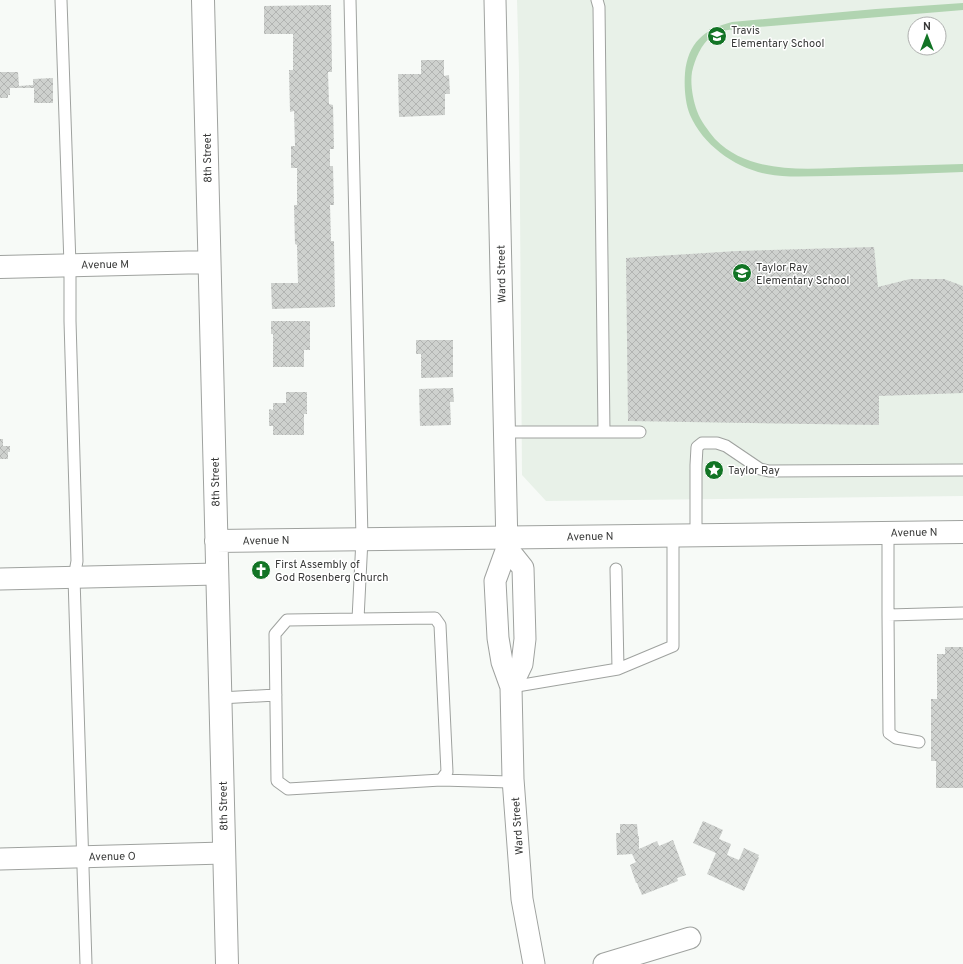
<svg xmlns="http://www.w3.org/2000/svg" width="963" height="964" viewBox="0 0 963 964" font-family="Overpass,sans-serif">
<style>
.built{fill:#e8f1e8;fill-rule:evenodd}
.green{fill:#b1d4b1}
.building{fill:url(#building-cross-hatch)}
.lines{fill:none;stroke-linecap:round;stroke-linejoin:round}
.lane-casing{stroke:#9fa29f;stroke-width:13}
.street-casing{stroke:#9fa29f;stroke-width:23}
.secondary-casing{stroke:#9fa29f;stroke-width:24}
.lane{stroke:#fff;stroke-width:11}
.street{stroke:#fff;stroke-width:21}
.secondary{stroke:#fff;stroke-width:22}
.labels{text-anchor:middle;stroke-width:3;stroke-linejoin:round;paint-order:stroke}
.poi-label{font-size:11px;fill:#383938;stroke:#fff;text-anchor:start}
.street-label{font-size:11px;fill:#383938;stroke:#fff}
</style>
<defs>
<pattern id="building-cross-hatch" width="8" height="8" patternUnits="userSpaceOnUse"><rect width="8" height="8" fill="#ced1ce"/><path d="M0 0l8 8M0 8l8-8" fill="none" stroke="#b2b4b2"/></pattern>
</defs>
<rect width="100%" height="100%" fill="#f7faf7"/>
<path class="built" d="M517,0H963V496L546,501L522,475L519,72ZM915,24H939V48H915Z"/>
<path class="green" d="M963,3V10L735,29C728,30 719,31 712,36C701,44 695,59 692,72C690,84 693,100 697,111C701,122 708,130 715,139C752,177 812,168 860,167C894,166 929,165 963,164V172C919,174 874,175 830,176C809,176 787,178 767,174C735,168 703,145 690,115C685,103 684,86 685,73C688,43 704,29 732,22L876,9Z"/>
<path class="building" d="M331,5L332,72H328L329,104L333,105L334,149H330V166H333L334,205H330L331,241H334L335,307L272,309L271,283H298L297,245L295,244L294,205H297V168H291V146H295L294,111L290,112L289,70H293V34H264V6Z
M421,60H444V76L449,75L450,94H445V115L399,117L398,74H421Z
M0,72H18L19,86L33,85V79L53,78V103H34V88H10V95H8V98H0Z
M874,247L878,287L910,279H944L963,286V393L879,396V425L628,421L626,258L737,251Z
M271,321H310V350H304V367H273V334H271Z
M416,340H453V377L421,378V354H416Z
M453,388L454,402H450L451,425L420,426L419,389Z
M286,392H307V414H304V435H273V426H269V409L273,410V403H286Z
M0,439H3V446H10V452H8V459H0Z
M945,647H963V788H936V761H931V699H937V654H945Z
M703,821L723,830L719,839L731,844L727,855L739,860L744,848L759,855L758,857L759,858L744,891L707,874L716,853L693,843Z
M620,824H637L638,836H639V849L657,841L659,846L673,840L686,875L677,878L678,881L642,895L637,883H636L630,865L636,862L632,854L617,855L616,833H620Z"/>
<g class="lines">
<g class="lane-casing">
<path id="lane" d="M61,0L70,265V321L77,561L74,578L86,964
M350,0L362,539L358,619L287,620L275,634L277,781L288,789L441,780L447,772L440,625L435,618L358,619
M597,0L599,7L604,432
M505,432H640
M888,533V615L963,613
M696,535V465L697,447L702,443H717L726,446L760,469L769,471L963,470
M888,615L889,733L896,738L919,742
M618,669L673,646V535
M511,687L618,669L616,569
M220,698L276,695
M441,780L514,782"/>
</g>
<g class="street-casing">
<path id="street" d="M495,0L507,548L495,581L498,638L502,662L511,687L513,779L522,899L534,964
M507,548L523,568L525,639L522,664L511,687
M0,579L217,574
M0,859L224,853
M604,964L690,938"/>
</g>
<g class="secondary-casing">
<path id="secondary" d="M203,0L227,964
M0,267L209,262
M216,541L963,532"/>
</g>
<use href="#lane" class="lane"/>
<use href="#street" class="street"/>
<use href="#secondary" class="secondary"/>
</g>
<defs>
<g id="school-disc" transform="scale(1)"><circle r="9.5" fill="#127425" stroke="#fff"/><path d="M0-5L7-2L0 1L-7-2ZM-4 1L0 2.5L4 1V4Q0 6-4 4Z" fill="#fff"/></g>
<g id="sight-disc" transform="scale(1)"><circle r="9.5" fill="#127425" stroke="#fff"/><path d="M0-6L1.8-2.2L6-1.7L2.9 1.2L3.7 5.4L0 3.3L-3.7 5.4L-2.9 1.2L-6-1.7L-1.8-2.2Z" fill="#fff"/></g>
<g id="church-disc" transform="scale(1)"><circle r="9.5" fill="#127425" stroke="#fff"/><path d="M-1.2-6h2.4v3.5h3.3v2.4h-3.3V6h-2.4V-.1h-3.3v-2.4h3.3Z" fill="#fff"/></g>
</defs>
<g fill-rule="evenodd">
<use href="#school-disc" x="717" y="36"/>
<use href="#school-disc" x="742" y="273"/>
<use href="#sight-disc" x="714" y="470"/>
<use href="#church-disc" x="261" y="570"/>
</g>
<g class="labels">
<g class="poi-label">
<text x="731" y="34">Travis<tspan x="731" dy="13">Elementary School</tspan></text>
<text x="756" y="271">Taylor Ray<tspan x="756" dy="13">Elementary School</tspan></text>
<text x="728" y="474">Taylor Ray</text>
<text x="275" y="568">First Assembly of<tspan x="275" dy="13">God Rosenberg Church</tspan></text>
</g>
<g class="street-label">
<text transform="translate(207 158) rotate(-91)" y="4">8th Street</text>
<text transform="translate(105 264) rotate(-1)" y="4">Avenue M</text>
<text transform="translate(501 274) rotate(-91)" y="4">Ward Street</text>
<text transform="translate(215 482) rotate(-91)" y="4">8th Street</text>
<text transform="translate(914 532) rotate(-1)" y="4">Avenue N</text>
<text transform="translate(590 536) rotate(-1)" y="4">Avenue N</text>
<text transform="translate(266 540) rotate(-1)" y="4">Avenue N</text>
<text transform="translate(223 806) rotate(-91)" y="4">8th Street</text>
<text transform="translate(517 826) rotate(-94)" y="4">Ward Street</text>
<text transform="translate(112 856) rotate(-1)" y="4">Avenue O</text>
</g>
</g>
<g transform="translate(927 36)"><circle r="19" fill="#ffffff" stroke="#afb0af"/>
<path d="M0-3L7 15L0 10L-7 15Z" fill="#127425"/>
<text y="-6" font-size="11" font-weight="bold" text-anchor="middle" fill="#383938">N</text>
</g>
</svg>
